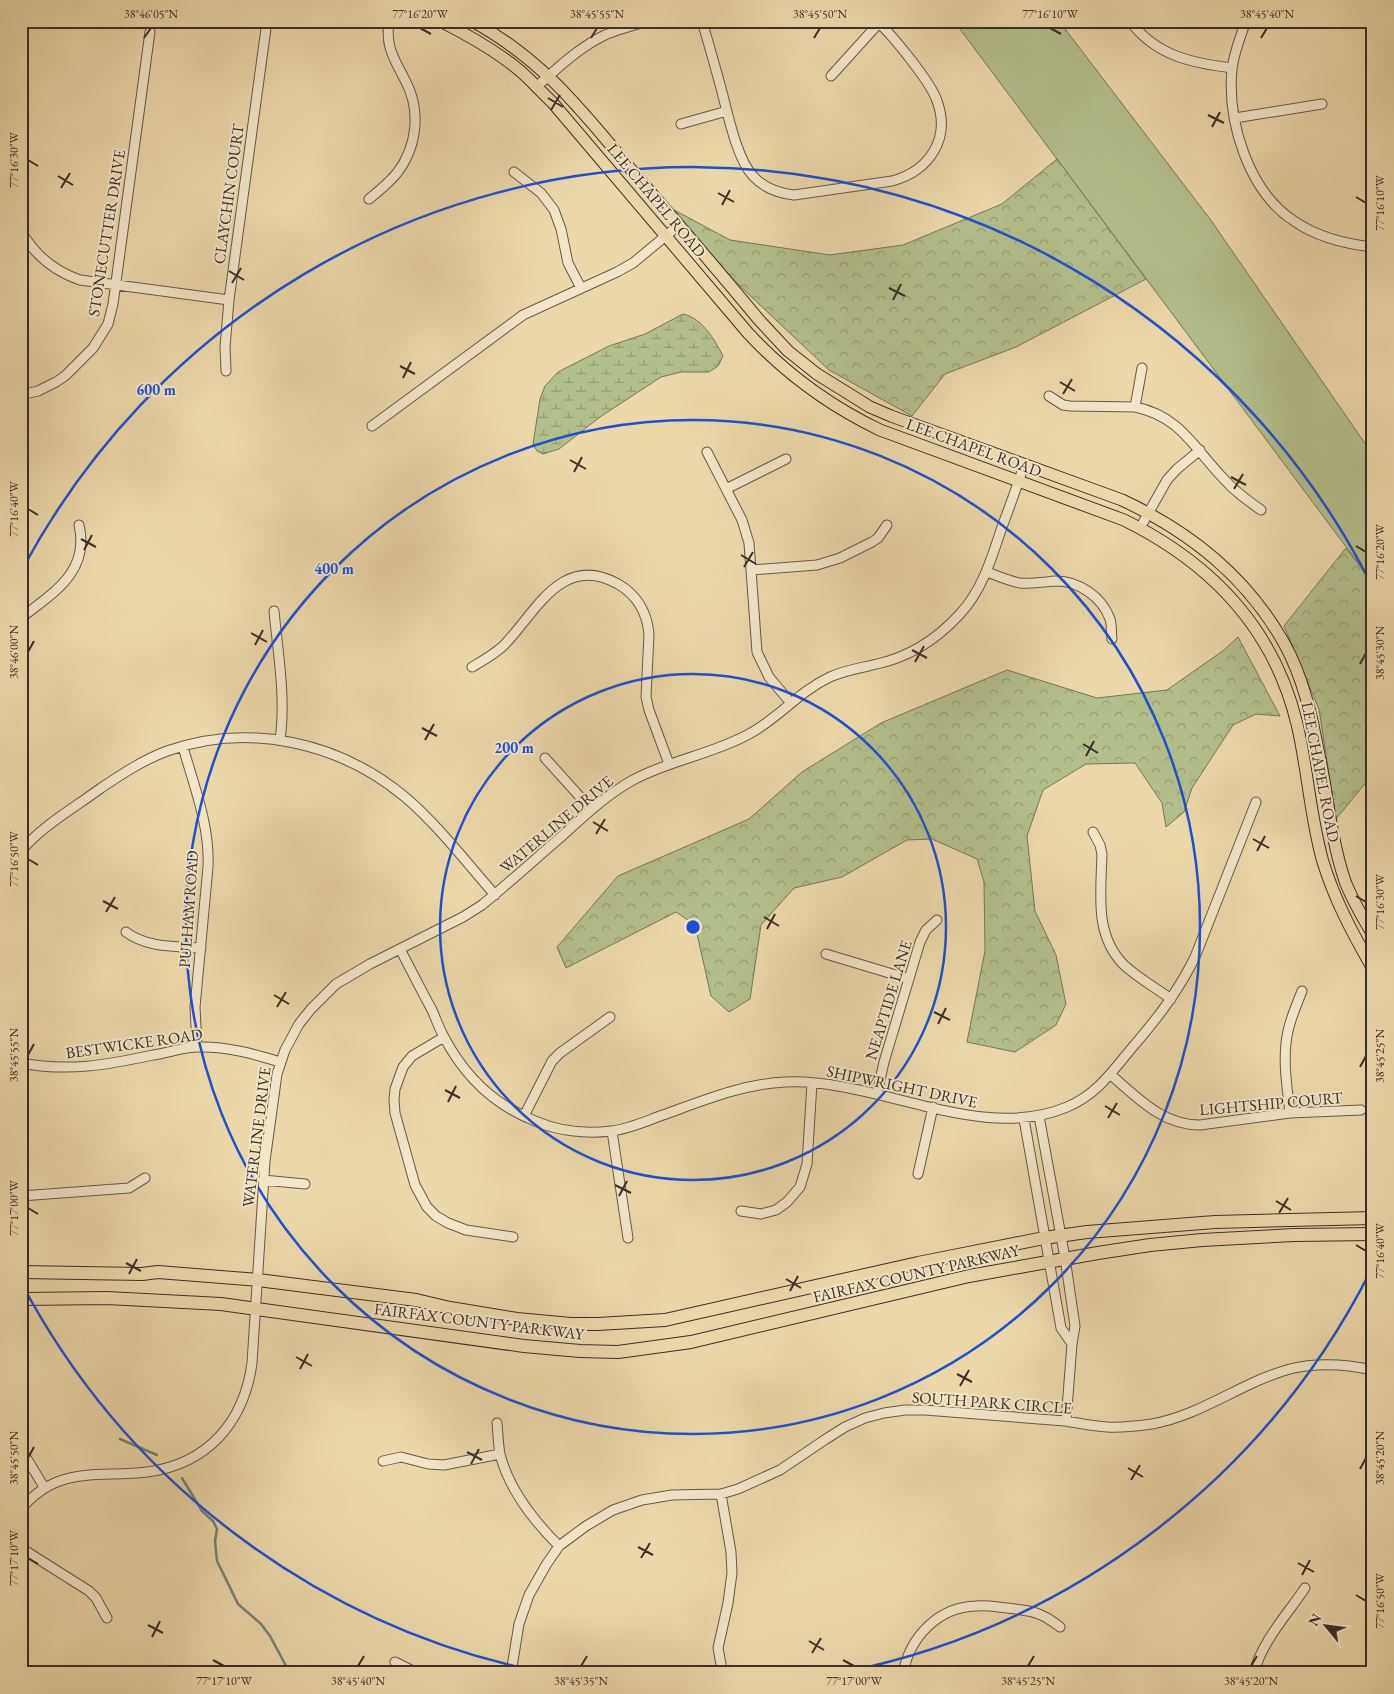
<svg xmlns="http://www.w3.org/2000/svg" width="1394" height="1694" viewBox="0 0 1394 1694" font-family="'EB Garamond',serif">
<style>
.green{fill:#b3bf8b;stroke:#767759}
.forest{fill:url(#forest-crowns);stroke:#767759}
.wetland{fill:url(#wetland-marsh);stroke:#767759}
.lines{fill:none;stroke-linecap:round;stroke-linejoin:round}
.stream{stroke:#728274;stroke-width:2.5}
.minor-casing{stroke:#665948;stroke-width:11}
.major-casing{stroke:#3a2f27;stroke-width:13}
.highway-casing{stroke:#3a2f27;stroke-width:14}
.minor{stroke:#f2e6c7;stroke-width:9}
.major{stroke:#ebd8a9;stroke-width:11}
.highway{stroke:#ebd8a9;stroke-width:12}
.ticks{fill:none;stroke:#3a2f27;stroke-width:2}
.ring{fill:none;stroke:#1d4ed8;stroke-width:2.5}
.labels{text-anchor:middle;stroke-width:4;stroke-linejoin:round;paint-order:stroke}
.street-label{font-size:16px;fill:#3a2f27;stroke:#f2e6c7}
.centre{fill:#1d4ed8;stroke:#f2e6c7;stroke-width:2.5}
.ring-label{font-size:15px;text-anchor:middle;font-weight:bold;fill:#1d4ed8;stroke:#f2e6c7;stroke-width:4;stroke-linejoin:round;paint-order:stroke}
.neatline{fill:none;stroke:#3a2f27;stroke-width:2}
.ticks-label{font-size:12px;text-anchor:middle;fill:#3a2f27}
</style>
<defs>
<pattern id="forest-crowns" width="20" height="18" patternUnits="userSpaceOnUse" patternTransform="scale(1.25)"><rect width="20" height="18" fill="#b3bf8b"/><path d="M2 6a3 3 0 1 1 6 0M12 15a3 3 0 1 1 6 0" fill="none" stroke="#939c72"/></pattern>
<pattern id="wetland-marsh" width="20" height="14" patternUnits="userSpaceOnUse" patternTransform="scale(1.25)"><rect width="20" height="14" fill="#b3bf8b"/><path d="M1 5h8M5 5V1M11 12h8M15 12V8" fill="none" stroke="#939c72"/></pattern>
</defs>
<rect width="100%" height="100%" fill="#ebd8a9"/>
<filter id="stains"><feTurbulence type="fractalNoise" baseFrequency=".004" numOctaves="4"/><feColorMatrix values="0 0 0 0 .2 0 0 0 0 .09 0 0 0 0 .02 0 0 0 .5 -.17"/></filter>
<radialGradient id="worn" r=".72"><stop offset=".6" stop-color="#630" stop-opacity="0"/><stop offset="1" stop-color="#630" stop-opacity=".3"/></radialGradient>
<path class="green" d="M954,21H1059L1210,219L1373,455V583Z"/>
<path class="forest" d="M1057,159L1146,279L1016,347L945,374L912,416L829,370L743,289L663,204L730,240L830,255L903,245L1002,204Z
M1346,548L1373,583V774L1336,819L1319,709L1284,626Z
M1238,637L1280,716L1256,714L1233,725L1192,788L1184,812L1166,827L1162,803L1135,763L1086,764L1043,790L1027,836L1035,911L1056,955L1066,1004L1056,1025L1015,1052L967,1042L985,951L984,882L977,859L932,839L907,840L842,877L794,888L761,925L750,999L729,1012L711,996L695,925L676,912L566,968L557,947L618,876L749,819L802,772L881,723L1007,670L1097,698L1167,690L1224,650Z"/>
<path class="wetland" d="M683,314C702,318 715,340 723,356L718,366L709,372H681L661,377L600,417L559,449L543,454L537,451L533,444L540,399L545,386L558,372L609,346L645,334Z"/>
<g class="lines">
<path class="stream" d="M120,1439L157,1455
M182,1478L202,1511L213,1521L217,1529L215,1541L217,1561L238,1604L261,1624L270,1636L286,1666L294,1673"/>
<g class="minor-casing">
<path id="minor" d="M702,21C709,45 716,69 722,92C728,115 737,159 753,176C764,188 777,193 794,195L892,181C929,171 951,139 937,101C931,82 892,35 877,21
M1130,21C1156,56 1192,63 1232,68
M1246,21C1240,37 1234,53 1232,69C1227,121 1248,191 1294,221C1317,237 1345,244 1373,247
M831,76L879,23
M536,87C558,68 578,48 605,35C619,29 634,25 649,21
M1235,118L1322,104
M681,124L727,111
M514,172L541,193L554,210L561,229L568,263L581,288
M369,199C379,191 389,183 397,173C417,147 421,111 406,82C395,60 385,48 389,21
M21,231C35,256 54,271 80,280L229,300
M226,371L225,347L229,300L267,21
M21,395L38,391L56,382L65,376L93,348L108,324L113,304L150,32
M1049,396L1063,405L1070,406L1135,407C1180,416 1194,448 1223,478C1234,491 1247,500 1261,510
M1135,407L1142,368
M372,426L523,315L617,272L633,263L679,225
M707,452L742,520L749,543L757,652L769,677L790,702
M726,489L786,459
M1140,528L1167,480L1177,469L1200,450
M752,570L817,565L840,558L872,542L878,538L887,525
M987,572C998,576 1009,581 1020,583C1032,584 1044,582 1056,581C1079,581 1102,597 1110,619C1112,625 1111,633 1112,639
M274,611C278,654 286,698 280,740
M21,618C53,593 90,572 79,525
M472,667C484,660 497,653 506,643C537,610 563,553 618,584C637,595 647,613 649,634L646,697L649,710L669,764
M183,747C194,786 210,826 208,867L195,1007L197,1047
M545,758L591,809
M1093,832L1100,845L1102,854C1101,893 1094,935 1124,965C1138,978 1156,988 1171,999
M21,851C42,826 74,808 101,788C122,774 143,760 167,751C249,722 339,742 405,797C437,824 467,863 495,895
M126,932C147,948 175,946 201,948
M400,949C411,970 421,990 432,1010C436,1019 439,1028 444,1037C464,1075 494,1105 535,1121C558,1131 586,1134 611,1131C629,1129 646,1121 663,1115C702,1101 742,1084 785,1082C878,1078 979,1144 1067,1107C1096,1095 1112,1072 1131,1049C1156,1020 1178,992 1195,957L1256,802
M826,954L909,979
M444,1037L412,1056L403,1067L395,1089L394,1100L395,1113L415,1185L427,1207L436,1216L448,1223L466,1230L513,1237
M21,1063C68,1072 107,1065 153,1055C168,1053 183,1047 198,1047C226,1046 254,1054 280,1062
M1111,1075C1138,1098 1162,1125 1200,1125L1290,1113L1361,1110
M877,1093L884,1062L920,942L926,930L937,920
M1290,1113C1287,1086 1282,1058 1288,1031C1291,1017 1297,1004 1302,991
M524,1116L552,1061L560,1053L610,1017
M1039,1116L1065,1258L1075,1326L1072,1344L1066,1421
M1024,1119L1061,1328L1072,1344
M612,1131L628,1238
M918,1174L933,1107
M263,1180L305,1184
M21,1196L129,1188L145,1178
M741,1211L761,1214L776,1210L787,1202L800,1187L807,1164L812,1083
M497,1423C498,1433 498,1444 500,1454C509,1490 534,1521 559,1546
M21,1449L44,1487
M383,1461L401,1457L428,1464L444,1465L500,1454
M721,1494L731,1552L732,1573L728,1603L718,1648L722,1670
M21,1509C58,1465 97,1478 147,1472C208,1464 244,1422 252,1363L265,1161L277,1074L285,1050L299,1024L311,1009L336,984L370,964L463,917L482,905C509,883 535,859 562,836C585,815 606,795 633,780C670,760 713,754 749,734C779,718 798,692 830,677C845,670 861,668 877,664C909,657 938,638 960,614C982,590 991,560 1001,530C1009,508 1017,487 1024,465
M21,1548L89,1591L96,1598L107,1618
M395,1662L417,1673
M511,1673L519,1624L529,1595L546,1565L559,1546L586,1526L613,1510L642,1500L672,1495L721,1494L738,1489L780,1470L826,1439L845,1427L865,1418L884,1413L905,1410H925C971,1414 1018,1417 1065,1421C1079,1423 1093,1426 1107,1427C1122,1428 1137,1426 1152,1424C1202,1415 1242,1382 1290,1369C1318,1362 1345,1364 1373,1370
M903,1673C910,1637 938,1607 976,1606C986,1605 997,1607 1007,1608C1031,1611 1040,1611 1060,1627
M1254,1673C1262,1641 1287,1615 1305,1588"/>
</g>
<g class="major-casing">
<path id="major" d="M440,21C468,35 495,50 519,70C531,80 541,92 552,102L748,333C786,374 830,406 880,430L1124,520C1211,563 1274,628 1297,724C1308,770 1310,817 1323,862C1335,901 1353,934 1373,969
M472,21C546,61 587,117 639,179C680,226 720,273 760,321L788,351L817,374L870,407L891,416L1122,500C1190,532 1246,576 1284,643C1303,677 1312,717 1319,755C1328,797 1331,840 1345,881C1352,900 1363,918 1373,935"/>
</g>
<g class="highway-casing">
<path id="highway" d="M21,1272L142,1274L158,1272L258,1280L416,1300L450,1308L517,1319L571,1324H598L665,1320L918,1263L1044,1238L1087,1232L1215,1222L1373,1218
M21,1299L107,1298L221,1304L524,1346L580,1351L618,1352L691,1342L969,1276L1098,1253L1150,1245L1202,1240L1294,1235L1373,1234"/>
</g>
<use href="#minor" class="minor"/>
<use href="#major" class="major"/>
<use href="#highway" class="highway"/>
</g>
<path class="ticks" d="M420,28L431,34M1050,28L1061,34M144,38L151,28M591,38L597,28M814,38L820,28M1261,38L1267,28M548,98L563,107M551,110L560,95M1208,115L1224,123M1212,127L1220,112M28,160L38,166M58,176L73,185M61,188L70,173M718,193L734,202M1356,197L1366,203M722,205L730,190M229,271L244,280M232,283L241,268M889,288L905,296M893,300L901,284M400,366L415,374M403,378L411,362M1060,382L1075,391M1063,394L1072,379M570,460L586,469M574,472L582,457M1231,477L1246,485M1234,489L1243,474M28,509L38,515M81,539L96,547M1356,546L1366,552M84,550L92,535M741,555L756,564M744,567L753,552M251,633L267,642M255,645L263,630M912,650L927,658M28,652L34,641M915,662L924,646M1360,664L1366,653M422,728L437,736M425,740L434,724M1083,744L1098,753M1086,756L1094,741M593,822L608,831M596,834L605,819M1253,839L1269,848M1257,851L1265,836M28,859L38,865M1356,896L1366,902M103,901L118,909M106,912L115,897M764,917L779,926M767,929L775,914M274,995L289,1004M277,1007L286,992M934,1012L950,1020M938,1024L946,1008M28,1055L34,1044M1360,1067L1366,1056M445,1090L460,1098M448,1102L456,1086M1105,1106L1120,1115M1108,1118L1117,1103M615,1185L631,1193M619,1196L627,1181M1276,1201L1291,1210M28,1208L38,1214M1279,1213L1288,1198M1356,1245L1366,1251M126,1263L141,1271M129,1274L137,1259M786,1279L801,1288M790,1291L798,1276M296,1357L312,1366M300,1369L308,1354M957,1374L972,1382M960,1386L969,1370M467,1452L482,1460M28,1458L34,1447M471,1464L479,1449M1128,1468L1143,1477M1360,1469L1366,1458M1131,1480L1140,1465M638,1547L653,1555M28,1558L38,1564M641,1558L650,1543M1298,1563L1314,1572M1302,1575L1310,1560M1356,1595L1366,1601M148,1625L163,1633M152,1637L160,1621M809,1641L824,1650M812,1653L821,1638M213,1660L224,1666M843,1660L854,1666M358,1666L364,1656M581,1666L587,1656M1028,1666L1034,1656M1251,1666L1257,1656"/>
<g class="ring">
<circle cx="693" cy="927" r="253"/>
<circle cx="693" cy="927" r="507"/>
<path d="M1370 1272A760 760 0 0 1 845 1672M541 1672A760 760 0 0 1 22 1284M22 570A760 760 0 0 1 1370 582"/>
</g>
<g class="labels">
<g class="street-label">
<text transform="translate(228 194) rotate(-82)" y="6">CLAYCHIN COURT</text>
<text transform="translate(657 200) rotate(50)" y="6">LEE CHAPEL ROAD</text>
<text transform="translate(106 233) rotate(-81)" y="6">STONECUTTER DRIVE</text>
<text transform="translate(974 447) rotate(20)" y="6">LEE CHAPEL ROAD</text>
<text transform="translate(1321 772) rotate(79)" y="6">LEE CHAPEL ROAD</text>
<text transform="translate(556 824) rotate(-40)" y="6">WATERLINE DRIVE</text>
<text transform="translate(188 909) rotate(-86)" y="6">PULHAM ROAD</text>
<text transform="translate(888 1000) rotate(-73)" y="6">NEAPTIDE LANE</text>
<text transform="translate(134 1043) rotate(-8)" y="6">BESTWICKE ROAD</text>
<text transform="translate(902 1086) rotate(12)" y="6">SHIPWRIGHT DRIVE</text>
<text transform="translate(1271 1103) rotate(-5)" y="6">LIGHTSHIP COURT</text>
<text transform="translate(256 1137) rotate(-83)" y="6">WATERLINE DRIVE</text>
<text transform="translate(916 1273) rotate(-13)" y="6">FAIRFAX COUNTY PARKWAY</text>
<text transform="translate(479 1321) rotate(7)" y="6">FAIRFAX COUNTY PARKWAY</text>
<text transform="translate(992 1402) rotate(4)" y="6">SOUTH PARK CIRCLE</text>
</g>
</g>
<circle cx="693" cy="927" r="8" class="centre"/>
<g class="ring-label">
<text x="156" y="395">600 m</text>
<text x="334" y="574">400 m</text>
<text x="514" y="753">200 m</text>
</g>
<rect width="1394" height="1694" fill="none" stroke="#ebd8a9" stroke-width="55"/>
<g transform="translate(1326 1626) rotate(299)" stroke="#f2e6c7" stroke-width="4" paint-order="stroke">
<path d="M0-4L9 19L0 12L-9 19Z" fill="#3a2f27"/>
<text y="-8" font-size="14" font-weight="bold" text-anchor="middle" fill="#3a2f27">N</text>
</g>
<rect x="28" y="28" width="1338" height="1638" class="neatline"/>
<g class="ticks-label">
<text x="151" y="18">38°46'05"N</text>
<text x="420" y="18">77°16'20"W</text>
<text x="597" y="18">38°45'55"N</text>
<text x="820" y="18">38°45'50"N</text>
<text x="1050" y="18">77°16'10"W</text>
<text x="1267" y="18">38°45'40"N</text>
<text transform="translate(14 160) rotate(-90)" y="4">77°16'30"W</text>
<text transform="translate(1380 203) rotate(-90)" y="4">77°16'10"W</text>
<text transform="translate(14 509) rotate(-90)" y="4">77°16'40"W</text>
<text transform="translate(1380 552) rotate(-90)" y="4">77°16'20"W</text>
<text transform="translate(14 652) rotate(-90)" y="4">38°46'00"N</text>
<text transform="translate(1380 653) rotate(-90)" y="4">38°45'30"N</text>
<text transform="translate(14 859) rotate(-90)" y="4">77°16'50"W</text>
<text transform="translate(1380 902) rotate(-90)" y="4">77°16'30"W</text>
<text transform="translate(14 1055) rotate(-90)" y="4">38°45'55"N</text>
<text transform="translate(1380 1056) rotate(-90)" y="4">38°45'25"N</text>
<text transform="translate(14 1208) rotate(-90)" y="4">77°17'00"W</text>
<text transform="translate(1380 1251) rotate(-90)" y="4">77°16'40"W</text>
<text transform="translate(14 1458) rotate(-90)" y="4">38°45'50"N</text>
<text transform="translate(1380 1458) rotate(-90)" y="4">38°45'20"N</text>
<text transform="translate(14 1558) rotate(-90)" y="4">77°17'10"W</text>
<text transform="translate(1380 1601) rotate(-90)" y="4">77°16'50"W</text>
<text x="224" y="1685">77°17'10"W</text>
<text x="358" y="1685">38°45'40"N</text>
<text x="581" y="1685">38°45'35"N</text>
<text x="854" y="1685">77°17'00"W</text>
<text x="1028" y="1685">38°45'25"N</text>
<text x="1251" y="1685">38°45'20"N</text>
</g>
<rect width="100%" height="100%" filter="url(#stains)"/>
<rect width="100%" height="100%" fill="url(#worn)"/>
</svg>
